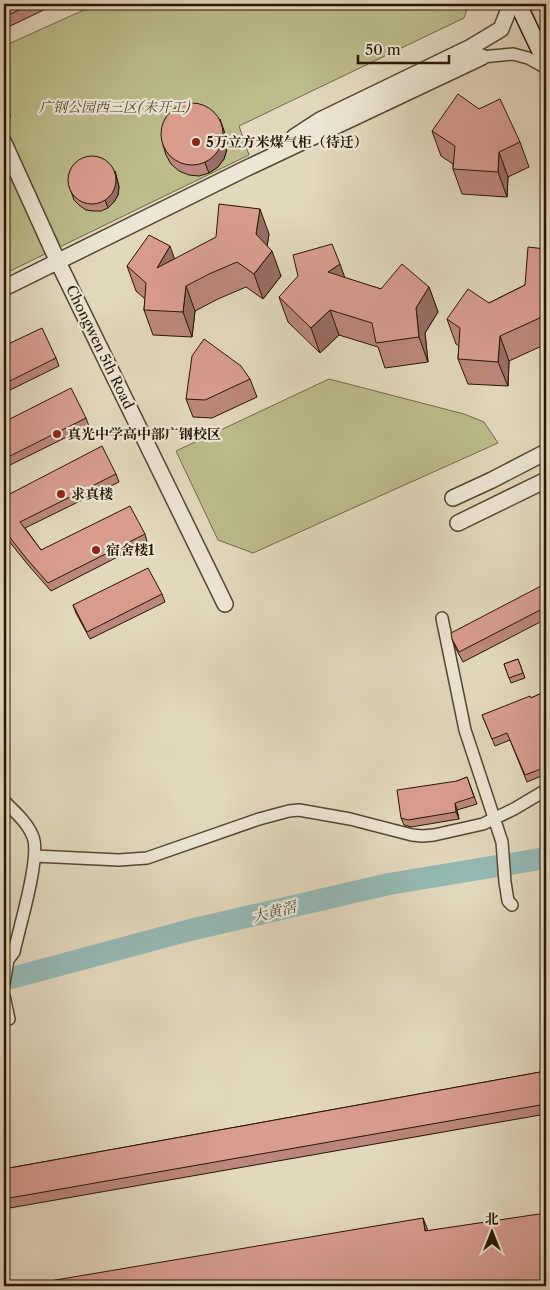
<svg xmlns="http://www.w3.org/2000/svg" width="550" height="1290" viewBox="0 0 550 1290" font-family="'Libre Caslon Text','Noto Serif SC',serif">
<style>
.green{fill:#bcbc8c;stroke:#726948}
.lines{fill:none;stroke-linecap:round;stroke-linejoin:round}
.river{stroke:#95b9b5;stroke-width:22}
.minor-casing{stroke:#564632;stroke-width:14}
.tertiary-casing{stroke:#564632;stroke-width:18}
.secondary-casing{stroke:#281603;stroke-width:19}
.minor{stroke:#ece6d4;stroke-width:11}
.tertiary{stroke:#ece6d4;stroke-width:15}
.secondary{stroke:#ece6d4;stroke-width:16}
.wall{fill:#bb877c;stroke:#281603}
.shaded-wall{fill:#986e65;stroke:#281603}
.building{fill:#d99d90;stroke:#281603}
.poi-dot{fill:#8f2418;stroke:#ece6d4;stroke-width:2}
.labels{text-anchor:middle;stroke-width:4.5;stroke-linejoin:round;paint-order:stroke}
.park-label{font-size:14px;font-style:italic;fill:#54482c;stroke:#ece6d4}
.poi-label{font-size:14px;font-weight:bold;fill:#281603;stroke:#ece6d4;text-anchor:start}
.street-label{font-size:14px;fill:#281603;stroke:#ece6d4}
.water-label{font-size:15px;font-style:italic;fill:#4e4f41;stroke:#ece6d4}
</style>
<rect width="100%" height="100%" fill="#e2d8bd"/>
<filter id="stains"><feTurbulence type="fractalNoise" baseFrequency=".004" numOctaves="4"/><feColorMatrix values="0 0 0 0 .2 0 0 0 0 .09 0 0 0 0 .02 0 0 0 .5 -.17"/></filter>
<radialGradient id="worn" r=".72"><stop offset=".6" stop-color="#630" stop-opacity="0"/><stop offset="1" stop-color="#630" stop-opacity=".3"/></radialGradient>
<path class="green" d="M97,4H469L464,18L239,126L249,155L4,274V120L11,116L4,98V46Z
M329,379L464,414L484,422L498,443L253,553L218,540L176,451Z"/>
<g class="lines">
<path class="river" d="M4,978L8,979L190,930L389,884L546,858"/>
<g class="minor-casing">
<path id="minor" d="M482,57L513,54L528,58L546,68
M442,618L465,730L502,842L505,882L508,901L512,905
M4,801C14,811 28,823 33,837C41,857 19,928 14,952L8,960L4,983
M35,856L119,860L147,858L259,819L289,811L299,810L350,819L412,835L422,836L434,835L483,824L514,809L546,790
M4,996L9,1019"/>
</g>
<g class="tertiary-casing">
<path id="tertiary" d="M294,137L320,120L471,47L501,29L507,14L509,4
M4,143L58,262L225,604
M4,288L247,168L482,57
M453,498L492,480L546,452
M458,523L546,480"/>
</g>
<g class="secondary-casing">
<path id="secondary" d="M518,4L546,63"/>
</g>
<use href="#minor" class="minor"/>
<use href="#tertiary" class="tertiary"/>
<use href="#secondary" class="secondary"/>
</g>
<path class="wall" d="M4,4H56L4,29Z
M432,131L520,142L529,167L508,177L507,197L462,194L453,169V164L441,156Z
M227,139V149L224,159L218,167L209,173L199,176L189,175L179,171L171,164L166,155L163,145Z
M115,171L119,187L118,195L114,202L108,208L101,211H93L86,210L79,205L74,200L69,185Z
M269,234L267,246L281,276L263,299L246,287L218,299L195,311L192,337L153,335L144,310L145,299L136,291L127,266L175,259Z
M546,249V344L509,361L508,386L468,384L458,359L459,346L456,344L447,319L489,303L525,285Z
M345,278L381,289L429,287L438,312L425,333L428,362L385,368L378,347L339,335L320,353L288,322L279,297Z
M4,346L56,358L59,366L4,393Z
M250,379L257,397L212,418L193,417L186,399Z
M86,418L89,426L4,468V422Z
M116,474L119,482L25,528L41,550L145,534L147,542L51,591L29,566L4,535V497Z
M162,594L165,602L90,639L76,613L73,605Z
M546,596V619L463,662L456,649L452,639Z
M518,659L525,678L511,683L504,664Z
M546,691V774L527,782L510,740L495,746L482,715L531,698Z
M467,777L477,804L457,810L459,819L411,827L404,825L401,818L457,781Z
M546,1071V1114L4,1209V1169Z"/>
<path class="shaded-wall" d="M220,119L227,139V149L224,159L218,167L209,173L205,163Z
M499,152L508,177L507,197L498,172Z
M115,171L119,187L118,195L114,202L108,208L105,200Z
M260,209L269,234L265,259L256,234Z
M170,246L179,271L157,268Z
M272,251L281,276L263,299L254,274Z
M340,264L349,289L328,272Z
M186,286L195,311L192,337L183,312Z
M429,287L438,312L425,333L428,362L419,337L416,308Z
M330,310L339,335L320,353L311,328Z
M500,336L509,361L508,386L498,362Z
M455,803L457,810L459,819L456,812Z
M423,1218L427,1228L429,1241L425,1231Z"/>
<path class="building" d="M4,4H32L4,17Z
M458,94L479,109L500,99L520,142L499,152L498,172L453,169L455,146L432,131Z
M161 134a31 31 0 1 1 62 0a31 31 0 1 1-62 0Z
M68 180a24 24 0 1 1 48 0a24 24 0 1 1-48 0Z
M219,204L260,209L256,234L272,251L254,274L237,262L209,274L186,286L183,312L144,310L146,283L127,266L149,235L170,246L157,268L216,237Z
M332,244L340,264L328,272L381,289L402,264L429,287L416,308L419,337L376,343L372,323L330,310L311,328L279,297L298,276L293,255Z
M528,247L546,249V318L544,316L500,336L498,362L458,359L460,328L447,319L468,289L489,303L525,285Z
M42,328L56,358L4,384V346Z
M204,339L241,366L250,379L205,400L186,399L192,356Z
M71,388L86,418L4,459V422Z
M102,446L116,474L20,522L41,550L130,506L145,534L48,583L26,558L4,530V497Z
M148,568L162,594L87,632L73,605Z
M541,586L546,596V607L459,652L452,639L451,633Z
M518,659L523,673L509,678L504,664Z
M546,691V767L525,775L507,733L492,739L482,715L530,696L531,698Z
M467,777L474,797L455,803L456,812L408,820L401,818L397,790L457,781Z
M546,1071V1104L4,1199V1169Z
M546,1213V1286H20L423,1218L425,1231Z"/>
<g class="poi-dot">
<circle cx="196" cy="142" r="5"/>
<circle cx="57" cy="434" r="5"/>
<circle cx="61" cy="494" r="5"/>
<circle cx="96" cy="550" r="5"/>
</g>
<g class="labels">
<g class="park-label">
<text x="115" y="112">广钢公园西三区(未开工)</text>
</g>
<g class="poi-label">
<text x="206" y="147">5万立方米煤气柜（待迁）</text>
<text x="67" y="439">真光中学高中部广钢校区</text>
<text x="71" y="499">求真楼</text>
<text x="106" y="555">宿舍楼1</text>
</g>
<g class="street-label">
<text transform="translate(100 347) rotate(64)" y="5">Chongwen 5th Road</text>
</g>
<g class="water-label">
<text transform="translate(274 912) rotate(-14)" y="5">大黄滘</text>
</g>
</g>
<rect width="550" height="1290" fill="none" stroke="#e2d8bd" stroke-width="20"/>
<rect x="5" y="5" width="540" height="1280" fill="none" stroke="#281603" stroke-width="2.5"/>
<rect x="10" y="10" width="530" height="1270" fill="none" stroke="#281603"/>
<g transform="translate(492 1232)" stroke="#ece6d4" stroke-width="4" paint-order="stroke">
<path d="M0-4L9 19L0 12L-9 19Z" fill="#281603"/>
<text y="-8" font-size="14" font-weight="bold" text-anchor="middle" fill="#281603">北</text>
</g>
<path d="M358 55v8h91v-8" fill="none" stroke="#281603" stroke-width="2.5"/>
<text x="365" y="55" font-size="15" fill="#281603" stroke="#ece6d4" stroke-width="4" paint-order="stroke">50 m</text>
<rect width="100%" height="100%" filter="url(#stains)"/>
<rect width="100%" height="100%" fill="url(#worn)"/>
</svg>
